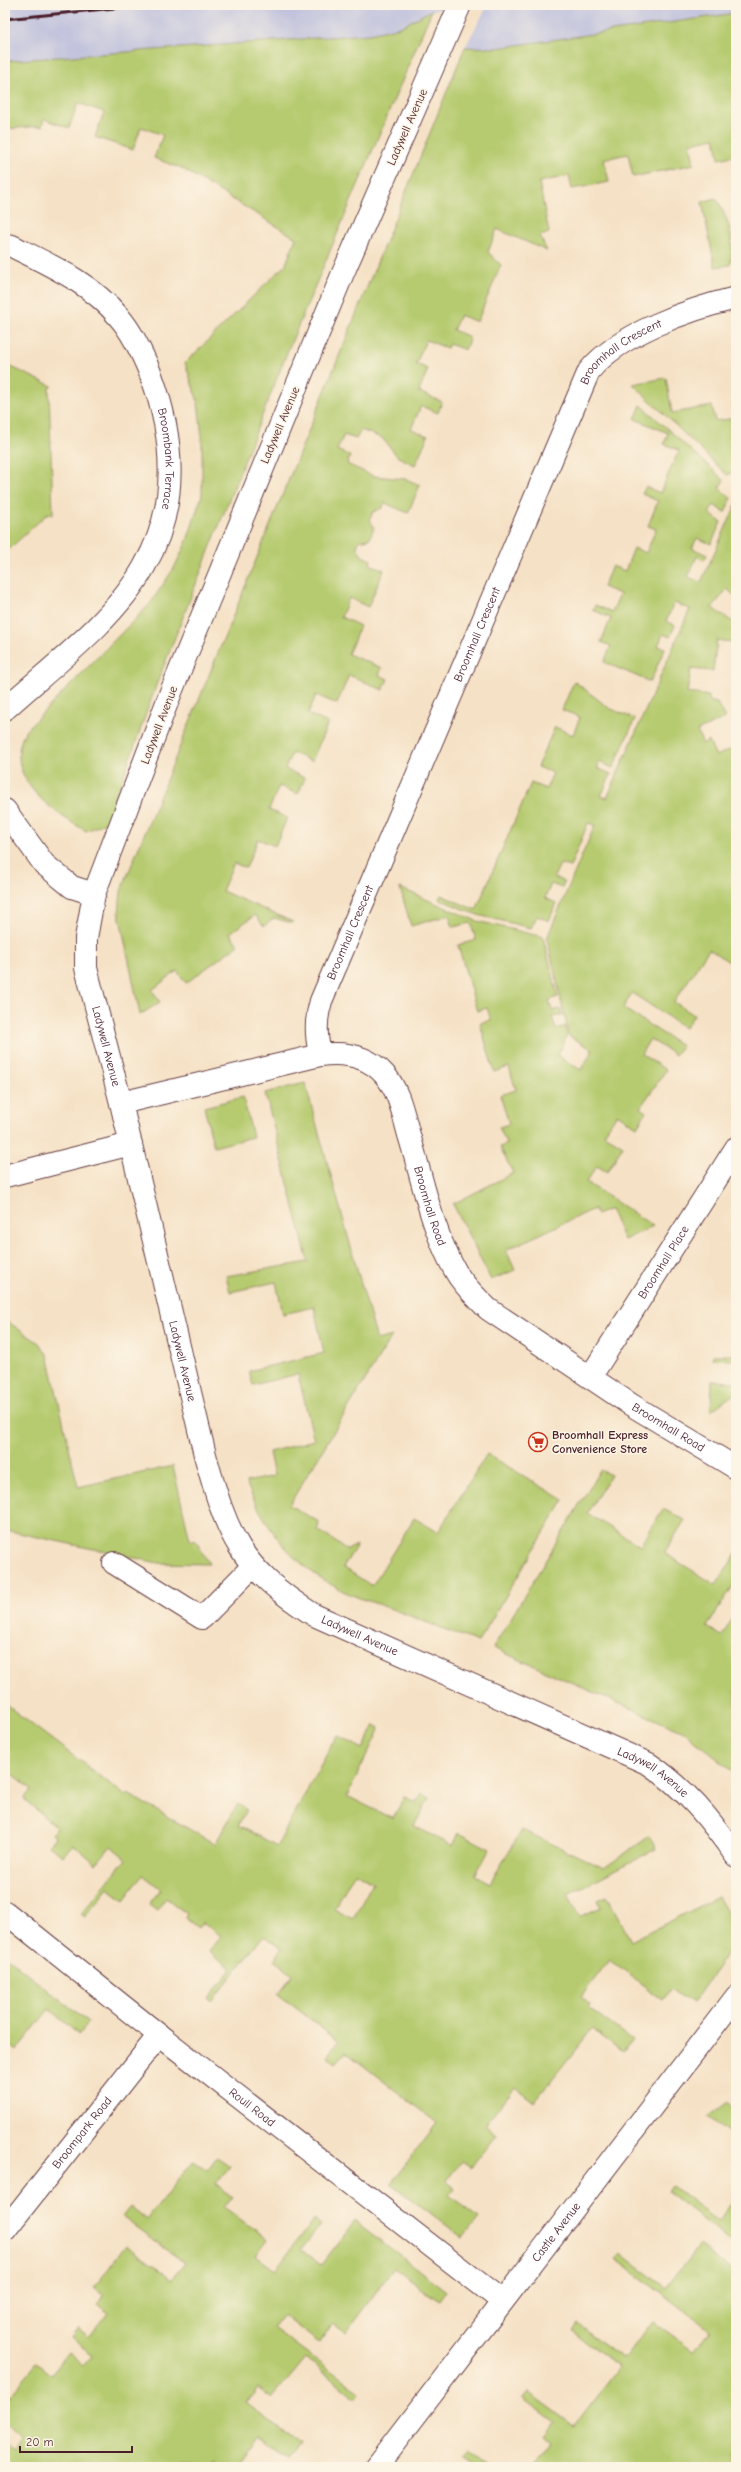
<svg xmlns="http://www.w3.org/2000/svg" width="741" height="2472" viewBox="0 0 741 2472" font-family="'Comic Neue',sans-serif">
<style>
.industrial{fill:#c1c2dd}
.green{fill:#b6cb6f;stroke:#80754d;fill-rule:evenodd}
.lines{fill:none;stroke-linecap:round;stroke-linejoin:round}
.minor-casing{stroke:#643c42;stroke-width:24}
.minor{stroke:#fff;stroke-width:22}
.rail{stroke:#4a1f2b;stroke-width:3}
.labels{text-anchor:middle;stroke-width:3;stroke-linejoin:round;paint-order:stroke}
.street-label{font-size:12px;fill:#4a1f2b;stroke:#fcf5e5}
.poi-label{font-size:12px;font-weight:bold;fill:#4a1f2b;stroke:#fcf5e5;text-anchor:start}
</style>
<rect width="100%" height="100%" fill="#fcf5e5"/>
<filter id="ink" filterUnits="userSpaceOnUse"><feTurbulence type="fractalNoise" baseFrequency=".025" numOctaves="2"/><feDisplacementMap in="SourceGraphic" scale="8" xChannelSelector="R" yChannelSelector="G"/><feConvolveMatrix kernelMatrix="1 2 1 2 8 2 1 2 1" color-interpolation-filters="sRGB"/></filter>
<filter id="wash" filterUnits="userSpaceOnUse"><feTurbulence type="fractalNoise" baseFrequency=".012" numOctaves="4" result="noise"/><feDisplacementMap in="SourceGraphic" scale="16" xChannelSelector="R" yChannelSelector="G"/><feGaussianBlur stdDeviation="0.9" result="paint"/><feColorMatrix in="noise" values="0 0 0 0 0 0 0 0 0 0 0 0 0 0 0 0 0 1.4 0 .05"/><feComposite in="paint" operator="in"/></filter>
<g filter="url(#wash)">
<rect width="100%" height="100%" fill="#f5e1c5"/>
<path class="industrial" d="M5,5H476L432,10L400,27L370,34L5,61Z
M488,5H736V13L497,48L465,47Z"/>
<path class="green" d="M432,10L288,350L157,683L107,822L86,831C51,811 0,776 26,730L150,604L174,568L187,541L202,495V438L198,402L185,363L286,264L296,238L178,166L177,167L154,158L163,135L141,127L133,150L95,137L104,112L78,103L69,128L44,119L42,126L5,129V61L370,34L400,27Z
M736,13V155L719,159L715,138L690,143L694,164L633,177L628,154L604,159L609,182L572,189L569,176L539,182L549,233L540,236L547,251L497,229L488,252L501,265L477,322L460,315L453,330L470,337L465,350L449,344L447,348L426,340L416,364L428,369L419,392L442,402L438,413L421,406L411,429L428,436L415,465L398,457L382,438L361,430L356,439L344,435L337,450L350,456L347,464L373,476L406,479L420,485L408,513L385,503L382,508L373,512L370,519L374,528L369,539L359,541L357,547L362,556L371,560L370,564L384,570L368,607L349,598L341,617L360,626L348,654L382,668L379,675L388,679L383,690L349,675L337,704L316,695L308,714L328,723L312,761L292,753L285,769L305,778L298,794L279,786L269,810L287,818L275,846L258,839L246,868L234,863L222,891L293,922L292,923L274,918L264,926L255,915L230,933L238,945L186,983L177,971L152,990L160,1002L140,1015L119,913L121,891L465,47L497,48Z
M716,198C728,218 736,241 730,265L715,267L702,202Z
M5,364L52,386L49,388L53,515L48,513L5,553Z
M666,378L672,413L712,406L715,421L735,418L733,403H736V471L727,475L633,384Z
M641,405L724,480L719,488L731,498L725,513L714,505L709,513L721,522L711,544L697,538L692,548L707,555L704,560L697,556L688,577L701,582L736,505V597L727,589L712,608L736,624V643L717,640L713,671L691,669L687,693L709,696V701L717,703L725,718L697,731L703,744L709,741L716,756L736,747V954L729,962L709,949L674,1002L694,1015L685,1028L632,993L623,1008L682,1046L675,1055L650,1039L641,1054L666,1070L640,1108L646,1112L637,1127L617,1114L604,1134L623,1146L607,1172L597,1166L586,1182L653,1226L624,1240L610,1209L597,1215L594,1209L506,1250L515,1270L491,1280L453,1204L513,1173L500,1147L507,1144L499,1127L509,1124L500,1095L516,1090L509,1067L494,1072L480,1023L491,1020L487,1008L477,1011L458,945L476,940L471,923L453,927L449,915L411,926L400,888L477,921L543,937L558,997L549,1000L552,1011L561,1009L562,1015L552,1017L556,1029L565,1026L567,1034L558,1056L581,1070L593,1050L569,1036L547,938L595,825L588,823L570,867L560,864L554,877L564,882L562,888L551,884L545,898L556,903L549,921L537,916L531,928L478,915L439,899L441,895L476,910L531,783L546,789L553,773L537,767L555,727L573,735L580,717L562,710L574,681L609,708L635,719L613,768L600,762L597,768L611,774L601,796L607,798L690,609L674,603L666,621L675,625L670,637L663,634L658,646L665,648L650,682L604,662L611,646L601,642L611,618L593,610L595,605L612,612L620,594L603,587L612,566L625,571L634,548L646,553L656,529L648,526L658,501L642,494L646,487L660,493L679,450L664,444L668,433L635,419Z
M305,1083L377,1340L392,1336L289,1505L319,1522L318,1530L347,1550L357,1545L343,1567L372,1586L414,1518L438,1532L487,1454L564,1500L478,1642C448,1631 419,1619 389,1608C373,1602 356,1598 341,1590C295,1567 265,1529 246,1482L274,1476L269,1452L314,1440L298,1374L253,1385L249,1371L324,1353L314,1307L283,1314L276,1282L230,1292L226,1276L308,1262L265,1093Z
M243,1097L253,1137L214,1147L204,1107Z
M5,1320L39,1343L48,1355L78,1487L173,1466L190,1540L196,1541L209,1564L158,1563L5,1530Z
M713,1355H736V1360L713,1359Z
M712,1381L736,1382V1395L734,1394L711,1411Z
M600,1470L611,1475L587,1513L640,1546L663,1509L685,1520L664,1553L716,1585L736,1554V1581L707,1627L722,1636L736,1613V1774L684,1732L493,1648Z
M5,1704L126,1796L128,1794L215,1844L238,1804L247,1810L238,1825L277,1846L337,1735L363,1749L375,1725L380,1728L347,1796L393,1819L404,1797L416,1802L421,1794L429,1798L414,1826L453,1846L459,1833L490,1849L475,1875L490,1883L522,1830L604,1868L650,1836L656,1849L568,1894L579,1917L601,1907L598,1900L607,1896L631,1941L718,1897L735,1925L734,1943L692,2004L671,1989L663,2000L609,1960L581,1997L591,2005L589,2008L632,2040L623,2052L592,2029L534,2102L515,2087L485,2125L496,2135L470,2168L461,2162L446,2181L455,2188L449,2195L479,2218L463,2238L391,2183L437,2123L346,2052L336,2063L327,2056L338,2041L278,1994L293,1975L274,1960L282,1949L264,1935L212,2001L209,1998L232,1969L209,1951L221,1936L203,1922L198,1928L185,1918L187,1914L166,1898L157,1910L149,1904L161,1889L143,1875L124,1900L108,1888L85,1917L81,1914L126,1859L111,1846L96,1864L73,1844L63,1856L49,1845L55,1837L52,1834L57,1828L24,1799L32,1789L5,1768ZM355,1872L373,1882L353,1919L334,1909Z
M5,1956L89,2022L79,2035L49,2009L16,2051L5,2042Z
M728,2102L736,2114V2138L708,2117Z
M217,2157L230,2166L216,2184L232,2197L224,2207L268,2240L256,2256L275,2270L313,2219L321,2225L301,2250L321,2265L355,2221L446,2291L439,2301L394,2268L346,2332L333,2323L319,2343L283,2315L273,2328L360,2392L355,2398L306,2358L272,2399L258,2388L246,2403L299,2443L287,2457L259,2436L235,2467H222L214,2461L209,2467H5V2444L13,2450L22,2437L5,2423V2401L37,2363L51,2374L69,2352L84,2365L93,2355L71,2338L78,2328L89,2337L108,2313L97,2304L104,2296L94,2288L126,2245L172,2279L185,2263L122,2217L130,2207L147,2220L194,2160L207,2170Z
M672,2186L718,2221L736,2197V2245L668,2192Z
M699,2245L736,2273V2467H533L552,2443L544,2436L555,2422L523,2398L528,2392L574,2426L619,2367L573,2331L578,2324L624,2359L653,2321L694,2352L710,2330L616,2259L620,2253L666,2288Z
M469,2452L488,2467H476L464,2458Z"/>
</g>
<g filter="url(#ink)">
<g class="lines">
<g class="minor-casing">
<g id="minor">
<path id="s1" d="M460,5L343,273L171,692L94,894L86,938V968L121,1103L205,1455C228,1537 239,1567 314,1615L649,1764C686,1789 711,1820 736,1856"/>
<path id="s2" d="M5,245L12,246C50,265 91,283 119,317C133,333 143,355 151,375C175,439 179,507 144,567C114,621 50,668 5,709"/>
<path d="M5,810L44,864L72,887L94,894"/>
<path id="s3" d="M320,1055C316,1035 315,1021 321,1001L589,371C620,333 690,309 736,298"/>
<path id="s4" d="M121,1103L320,1055C344,1052 367,1055 384,1074C399,1090 403,1114 409,1135C423,1181 432,1231 456,1272C464,1286 477,1298 488,1309L630,1404L736,1468"/>
<path d="M5,1176L131,1144"/>
<path id="s5" d="M591,1376L736,1148"/>
<path d="M114,1563L202,1618L253,1566"/>
<path id="s6" d="M5,1912L159,2035L502,2301"/>
<path id="s7" d="M5,2230L159,2035"/>
<path id="s8" d="M376,2467L736,1997"/>
</g>
</g>
<use href="#minor" class="minor"/>
<path class="rail" d="M5,19L145,5"/>
</g>
</g>
<defs>
<g id="supermarket-ring" transform="scale(1)"><circle r="9.5" fill="#fcf5e5" stroke="#c8321e" stroke-width="1.5"/><path d="M-6-5.5h2.5l.6 2H6L4.5 2H-2.5L-4.4-4H-6ZM-1.5 3.2a1.3 1.3 0 1 0 .1 0ZM3 3.2a1.3 1.3 0 1 0 .1 0Z" fill="#c8321e"/></g>
</defs>
<g fill-rule="evenodd">
<use href="#supermarket-ring" x="538" y="1442"/>
</g>
<g class="labels">
<g class="street-label">
<text transform="translate(407 127) rotate(-66)" y="4">Ladywell Avenue</text>
<text dy="4" stroke="none"><textPath href="#s3" startOffset="776">Broomhall Crescent</textPath></text>
<text transform="translate(280 425) rotate(-67)" y="4">Ladywell Avenue</text>
<text dy="4" stroke="none"><textPath href="#s2" startOffset="289">Broombank Terrace</textPath></text>
<text dy="4" stroke="none"><textPath href="#s3" startOffset="453">Broomhall Crescent</textPath></text>
<text transform="translate(159 725) rotate(-69)" y="4">Ladywell Avenue</text>
<text dy="4" stroke="none"><textPath href="#s3" startOffset="129">Broomhall Crescent</textPath></text>
<text dy="4" stroke="none"><textPath href="#s1" startOffset="1117">Ladywell Avenue</textPath></text>
<text dy="4" stroke="none"><textPath href="#s4" startOffset="415">Broomhall Road</textPath></text>
<text dy="4" stroke="none"><textPath href="#s5" startOffset="135">Broomhall Place</textPath></text>
<text dy="4" stroke="none"><textPath href="#s1" startOffset="1441">Ladywell Avenue</textPath></text>
<text dy="4" stroke="none"><textPath href="#s4" startOffset="751">Broomhall Road</textPath></text>
<text dy="4" stroke="none"><textPath href="#s1" startOffset="1788">Ladywell Avenue</textPath></text>
<text dy="4" stroke="none"><textPath href="#s1" startOffset="2112">Ladywell Avenue</textPath></text>
<text dy="4" stroke="none"><textPath href="#s6" startOffset="315">Roull Road</textPath></text>
<text dy="4" stroke="none"><textPath href="#s7" startOffset="124">Broompark Road</textPath></text>
<text dy="4" stroke="none"><textPath href="#s8" startOffset="296">Castle Avenue</textPath></text>
</g>
<g class="poi-label">
<text x="552" y="1439">Broomhall Express<tspan x="552" dy="14">Convenience Store</tspan></text>
</g>
</g>
<rect width="741" height="2472" fill="none" stroke="#fcf5e5" stroke-width="20"/>
<path d="M20 2446v6h112v-6" fill="none" stroke="#4a1f2b" stroke-width="2"/>
<text x="26" y="2446" font-size="12" fill="#4a1f2b" stroke="#fcf5e5" stroke-width="3" paint-order="stroke">20 m</text>
</svg>
